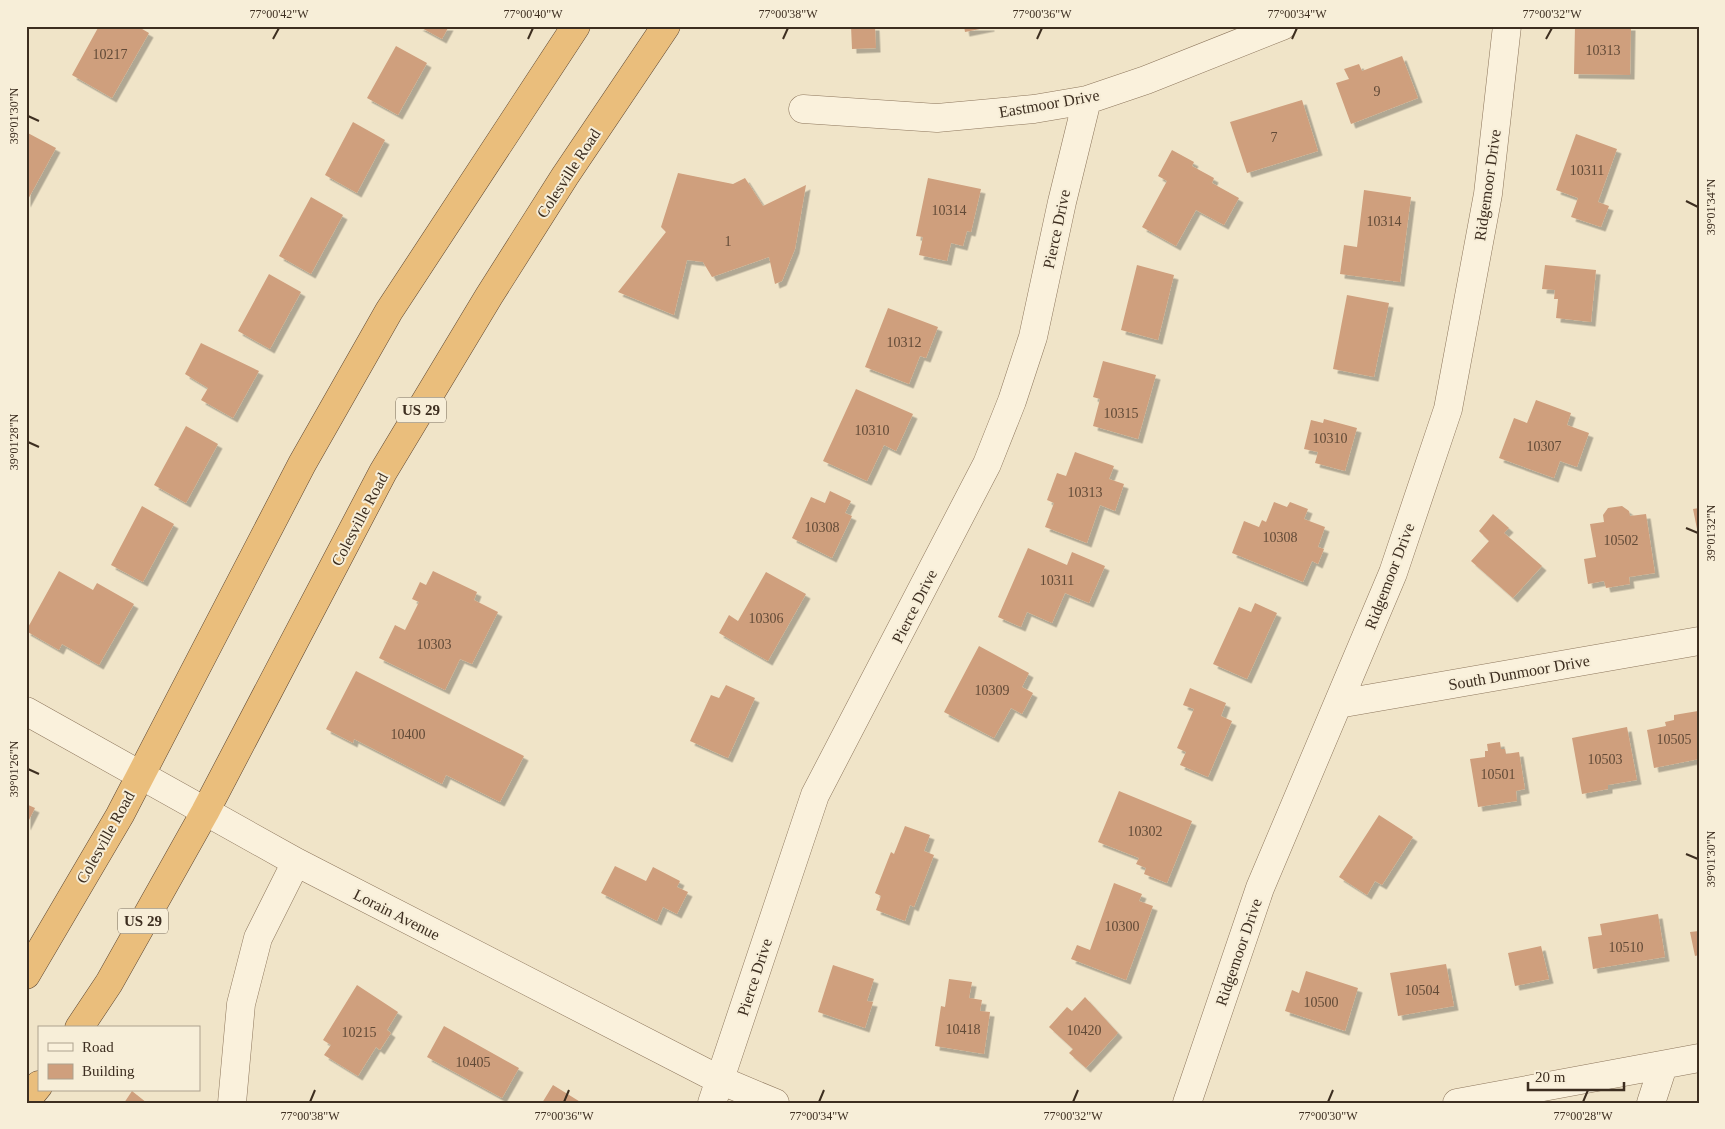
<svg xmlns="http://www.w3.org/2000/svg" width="1725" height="1129" viewBox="0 0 1725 1129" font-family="Georgia,serif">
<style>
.building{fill:#cf9f7d;filter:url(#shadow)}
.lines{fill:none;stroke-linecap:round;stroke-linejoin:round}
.minor-casing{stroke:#8d765c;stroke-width:29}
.trunk-casing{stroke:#5b4430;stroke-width:29}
.minor{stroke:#faf1dc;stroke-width:28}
.trunk{stroke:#eabe7c;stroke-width:28}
.ticks{fill:none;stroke:#3d2e20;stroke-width:2}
.labels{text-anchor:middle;stroke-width:4;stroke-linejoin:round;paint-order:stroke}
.number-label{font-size:14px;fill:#624a37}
.shield{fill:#f7eed8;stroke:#756857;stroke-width:1}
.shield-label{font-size:15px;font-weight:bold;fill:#3d2e20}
.street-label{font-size:16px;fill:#3d2e20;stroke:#f7eed8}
.neatline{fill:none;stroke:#3d2e20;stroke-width:2}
.ticks-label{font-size:12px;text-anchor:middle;fill:#3d2e20}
</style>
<defs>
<filter id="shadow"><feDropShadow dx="4.5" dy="4.5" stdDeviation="0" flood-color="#0004"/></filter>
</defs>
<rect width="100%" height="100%" fill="#f0e4c8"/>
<path class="building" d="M99,26H137L149,33L112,98L72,75Z
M418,26H449L442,39Z
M851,26H875L876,48L852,49Z
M964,26H990V27L965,32Z
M1575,26H1631L1630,75L1574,74Z
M396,46L427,63L398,115L367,98Z
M1402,56L1418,98L1351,124L1336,83L1349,79L1344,69L1359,64L1362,71Z
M1302,100L1318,151L1247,173L1230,122Z
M353,122L385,140L357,193L325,175Z
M26,132L56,148L26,203Z
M1576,134L1617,149L1598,202L1609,206L1601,227L1571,217L1578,198L1556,190Z
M1172,150L1194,162L1192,166L1214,178L1212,183L1239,198L1224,225L1196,210L1176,246L1142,227L1167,181L1158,176Z
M678,173L733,184L745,178L763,206L806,185L795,249L782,281L775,284L769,257L712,277L703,262L687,260L674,315L618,292L666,232L661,227Z
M928,178L981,189L971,232L967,231L963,246L951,243L947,261L919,255L923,237L916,236Z
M1364,190L1411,197L1400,282L1340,274L1344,245L1357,247Z
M311,197L343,215L311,274L279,256Z
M1137,265L1174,275L1158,340L1121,330Z
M1545,265L1596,270L1591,322L1556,318L1558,299H1554L1555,290L1542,289Z
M269,274L301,292L270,349L238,331Z
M1347,295L1389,303L1374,377L1333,369Z
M888,308L938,327L926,358L920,356L909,384L865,367Z
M201,343L259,371L233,418L201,400L208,388L185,374Z
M1103,361L1156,375L1138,439L1093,426L1100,399L1093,397Z
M856,389L913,414L896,451L884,445L867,481L823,461Z
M1536,400L1571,413L1567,425L1589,433L1577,467L1560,461L1554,478L1499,458L1514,418L1527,423Z
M1324,419L1357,428L1345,471L1315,463L1318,452L1304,449L1311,420L1323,423Z
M186,426L218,444L186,503L154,485Z
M1075,452L1114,466L1109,479L1124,484L1115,511L1100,505L1087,543L1045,527L1054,503L1047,500L1057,473L1066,476Z
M830,491L851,501L845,513L852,516L832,558L792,538L811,497L825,503Z
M1274,502L1287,507L1290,502L1308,509L1304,519L1325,527L1318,547L1324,549L1318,564L1312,561L1303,582L1232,553L1244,521L1259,527L1262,520L1266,522Z
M142,506L174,524L143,582L111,565Z
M1622,506L1629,511L1630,516L1646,514L1655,573L1629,577L1630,584L1606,588L1604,581L1588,584L1584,559L1596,557L1590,524L1604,522L1603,515L1608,508Z
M1699,508V534H1698L1693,509Z
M1493,514L1509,528L1504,533L1542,566L1513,598L1471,561L1489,541L1479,531Z
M1028,548L1067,565L1072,552L1105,566L1089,603L1065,593L1052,623L1027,612L1021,627L998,617Z
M59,571L93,590L97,583L134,604L99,665L62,644L59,650L26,631Z
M433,571L477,592L474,600L498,612L472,664L460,659L445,690L379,658L395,625L405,630L419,602L412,599L420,582L426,585Z
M766,572L806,594L768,661L719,633L729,615L738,621Z
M1255,603L1277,613L1247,679L1213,664L1239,607L1251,612Z
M979,646L1029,673L1022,687L1033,693L1022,714L1011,708L994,738L944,712Z
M356,671L524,756L500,802L446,775L442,784L354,739L353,743L326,729Z
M726,685L755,698L728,758L690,741L711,695L719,698Z
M1190,688L1226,703L1221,716L1232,721L1208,777L1180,765L1186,752L1177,748L1194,709L1183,705Z
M1698,711L1699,749H1697L1699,759L1654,768L1647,730L1666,726L1665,722L1674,720V715Z
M1627,727L1637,780L1608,785V789L1582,794L1572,738Z
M1500,742L1501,749H1505L1506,754L1519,752L1525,789L1516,791L1517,801L1478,807L1470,759L1485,757V751H1488L1487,744Z
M1119,791L1192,821L1167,883L1144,874L1146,868L1136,864L1139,858L1098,842Z
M26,804L35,808L26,826Z
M1379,815L1413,837L1382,885L1375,881L1367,895L1339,877Z
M905,826L930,835L924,851L934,855L914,907L910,905L905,921L876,910L881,896L875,893L891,852L894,854Z
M615,866L646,881L653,867L680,881L677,887L688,892L677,914L663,907L657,921L601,893Z
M1114,883L1142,894L1139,901L1153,906L1126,980L1071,959L1077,945L1090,950Z
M1658,914L1665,957L1593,969L1588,937L1602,935L1600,924Z
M1699,931V955L1695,956L1690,932Z
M1541,946L1549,979L1515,986L1508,953Z
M1446,964L1454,1006L1398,1016L1390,973Z
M833,965L874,979L867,1001L873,1002L865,1028L818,1012Z
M1306,971L1358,988L1345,1031L1285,1011L1292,990L1299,993Z
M949,979L972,982L969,998L982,1000L980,1011L990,1012L984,1054L935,1046L941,1006L945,1007Z
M357,985L398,1012L387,1030L391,1033L380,1050L376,1047L358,1076L324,1055L331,1045L323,1040Z
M1085,997L1118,1033L1086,1068L1069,1053L1073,1049L1049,1027L1067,1007L1072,1011Z
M444,1026L519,1068L502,1098L427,1057Z
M553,1085L582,1103H542Z
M132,1091L147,1103H124Z"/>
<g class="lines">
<g class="minor-casing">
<path id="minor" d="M803,109L937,118L1034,109L1087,100L1146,80L1282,26
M1338,704L1699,641
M26,711L296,862L720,1080L775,1103
M232,1103L241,1004L258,938L296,862
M712,1103L815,795L987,464L1012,401L1033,337L1062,202L1087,100
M1187,1103L1260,888L1393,573L1448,409L1488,194L1507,26
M1457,1103L1699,1058
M1651,1103L1663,1066"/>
</g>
<g class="trunk-casing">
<path id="trunk" d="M26,975L120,815L302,464L389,311L576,26
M79,1028L109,983L205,812L383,472L489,296L565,176L666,26
M26,1101L39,1085"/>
</g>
<use href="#minor" class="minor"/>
<use href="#trunk" class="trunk"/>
</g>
<path class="ticks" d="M273,39L279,28M528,39L533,28M783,39L788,28M1037,39L1042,28M1292,39L1297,28M1546,39L1552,28M28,116L39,121M1686,201L1698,207M28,442L39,447M1686,528L1698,533M28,769L39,774M1686,854L1698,859M310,1102L315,1090M564,1102L569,1090M819,1102L824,1090M1073,1102L1078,1090M1328,1102L1333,1090M1583,1102L1588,1090"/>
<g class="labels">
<g class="number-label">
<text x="1603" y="55">10313</text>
<text x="110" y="59">10217</text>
<text x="1377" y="96">9</text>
<text x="1274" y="142">7</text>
<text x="1587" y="175">10311</text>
<text x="949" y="215">10314</text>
<text x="1384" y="226">10314</text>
<text x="728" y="246">1</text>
<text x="904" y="347">10312</text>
<text x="1121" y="418">10315</text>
<text x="872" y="435">10310</text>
<text x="1330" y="443">10310</text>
<text x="1544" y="451">10307</text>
<text x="1085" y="497">10313</text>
<text x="822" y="532">10308</text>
<text x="1280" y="542">10308</text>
<text x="1621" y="545">10502</text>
<text x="1057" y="585">10311</text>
<text x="766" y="623">10306</text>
<text x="434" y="649">10303</text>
<text x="992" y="695">10309</text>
<text x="408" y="739">10400</text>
<text x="1674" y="744">10505</text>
<text x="1605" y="764">10503</text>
<text x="1498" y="779">10501</text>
<text x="1145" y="836">10302</text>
<text x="1122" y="931">10300</text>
<text x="1626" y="952">10510</text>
<text x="1422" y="995">10504</text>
<text x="1321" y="1007">10500</text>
<text x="963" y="1034">10418</text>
<text x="1084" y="1035">10420</text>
<text x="359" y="1037">10215</text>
<text x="473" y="1067">10405</text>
</g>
<g class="shield">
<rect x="396" y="397.5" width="50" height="25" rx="4"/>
<rect x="118" y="908.5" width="50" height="25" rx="4"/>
</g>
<g class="shield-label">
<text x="421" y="415">US 29</text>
<text x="143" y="926">US 29</text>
</g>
<g class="street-label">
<text transform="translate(1049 103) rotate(-10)" y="6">Eastmoor Drive</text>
<text transform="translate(568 173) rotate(-57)" y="6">Colesville Road</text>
<text transform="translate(1487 185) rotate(-82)" y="6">Ridgemoor Drive</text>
<text transform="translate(1056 229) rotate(-78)" y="6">Pierce Drive</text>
<text transform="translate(359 519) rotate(-62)" y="6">Colesville Road</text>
<text transform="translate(1389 576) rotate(-69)" y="6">Ridgemoor Drive</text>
<text transform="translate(914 606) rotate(-63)" y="6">Pierce Drive</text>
<text transform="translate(1519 672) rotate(-10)" y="6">South Dunmoor Drive</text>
<text transform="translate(105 837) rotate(-61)" y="6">Colesville Road</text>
<text transform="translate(397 914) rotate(27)" y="6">Lorain Avenue</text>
<text transform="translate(1238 952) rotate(-71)" y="6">Ridgemoor Drive</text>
<text transform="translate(754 977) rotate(-72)" y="6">Pierce Drive</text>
</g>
</g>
<rect width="1725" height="1129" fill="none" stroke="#f7eed8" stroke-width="55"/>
<rect x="38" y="1026" width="162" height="65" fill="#f7eed8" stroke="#ada18e"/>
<rect x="48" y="1043" width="25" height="8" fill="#faf1dc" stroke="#ada18e"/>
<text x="82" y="1052" font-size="15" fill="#3d2e20">Road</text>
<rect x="48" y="1064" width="25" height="15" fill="#cf9f7d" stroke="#ada18e"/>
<text x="82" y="1076" font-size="15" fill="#3d2e20">Building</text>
<path d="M1528 1082v8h96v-8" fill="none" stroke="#3d2e20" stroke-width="2.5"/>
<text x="1535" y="1082" font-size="15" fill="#3d2e20" stroke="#f7eed8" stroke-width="4" paint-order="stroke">20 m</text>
<rect x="28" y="28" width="1670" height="1074" class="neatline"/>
<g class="ticks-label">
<text x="279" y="18">77°00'42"W</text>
<text x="533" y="18">77°00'40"W</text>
<text x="788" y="18">77°00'38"W</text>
<text x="1042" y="18">77°00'36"W</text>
<text x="1297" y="18">77°00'34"W</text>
<text x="1552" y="18">77°00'32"W</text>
<text transform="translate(14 116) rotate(-90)" y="4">39°01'30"N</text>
<text transform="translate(1711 207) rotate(-90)" y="4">39°01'34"N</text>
<text transform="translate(14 442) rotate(-90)" y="4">39°01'28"N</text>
<text transform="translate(1711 533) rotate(-90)" y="4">39°01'32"N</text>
<text transform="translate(14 769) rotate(-90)" y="4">39°01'26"N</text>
<text transform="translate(1711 859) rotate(-90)" y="4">39°01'30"N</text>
<text x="310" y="1120">77°00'38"W</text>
<text x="564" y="1120">77°00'36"W</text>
<text x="819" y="1120">77°00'34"W</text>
<text x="1073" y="1120">77°00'32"W</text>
<text x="1328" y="1120">77°00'30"W</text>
<text x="1583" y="1120">77°00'28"W</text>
</g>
</svg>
